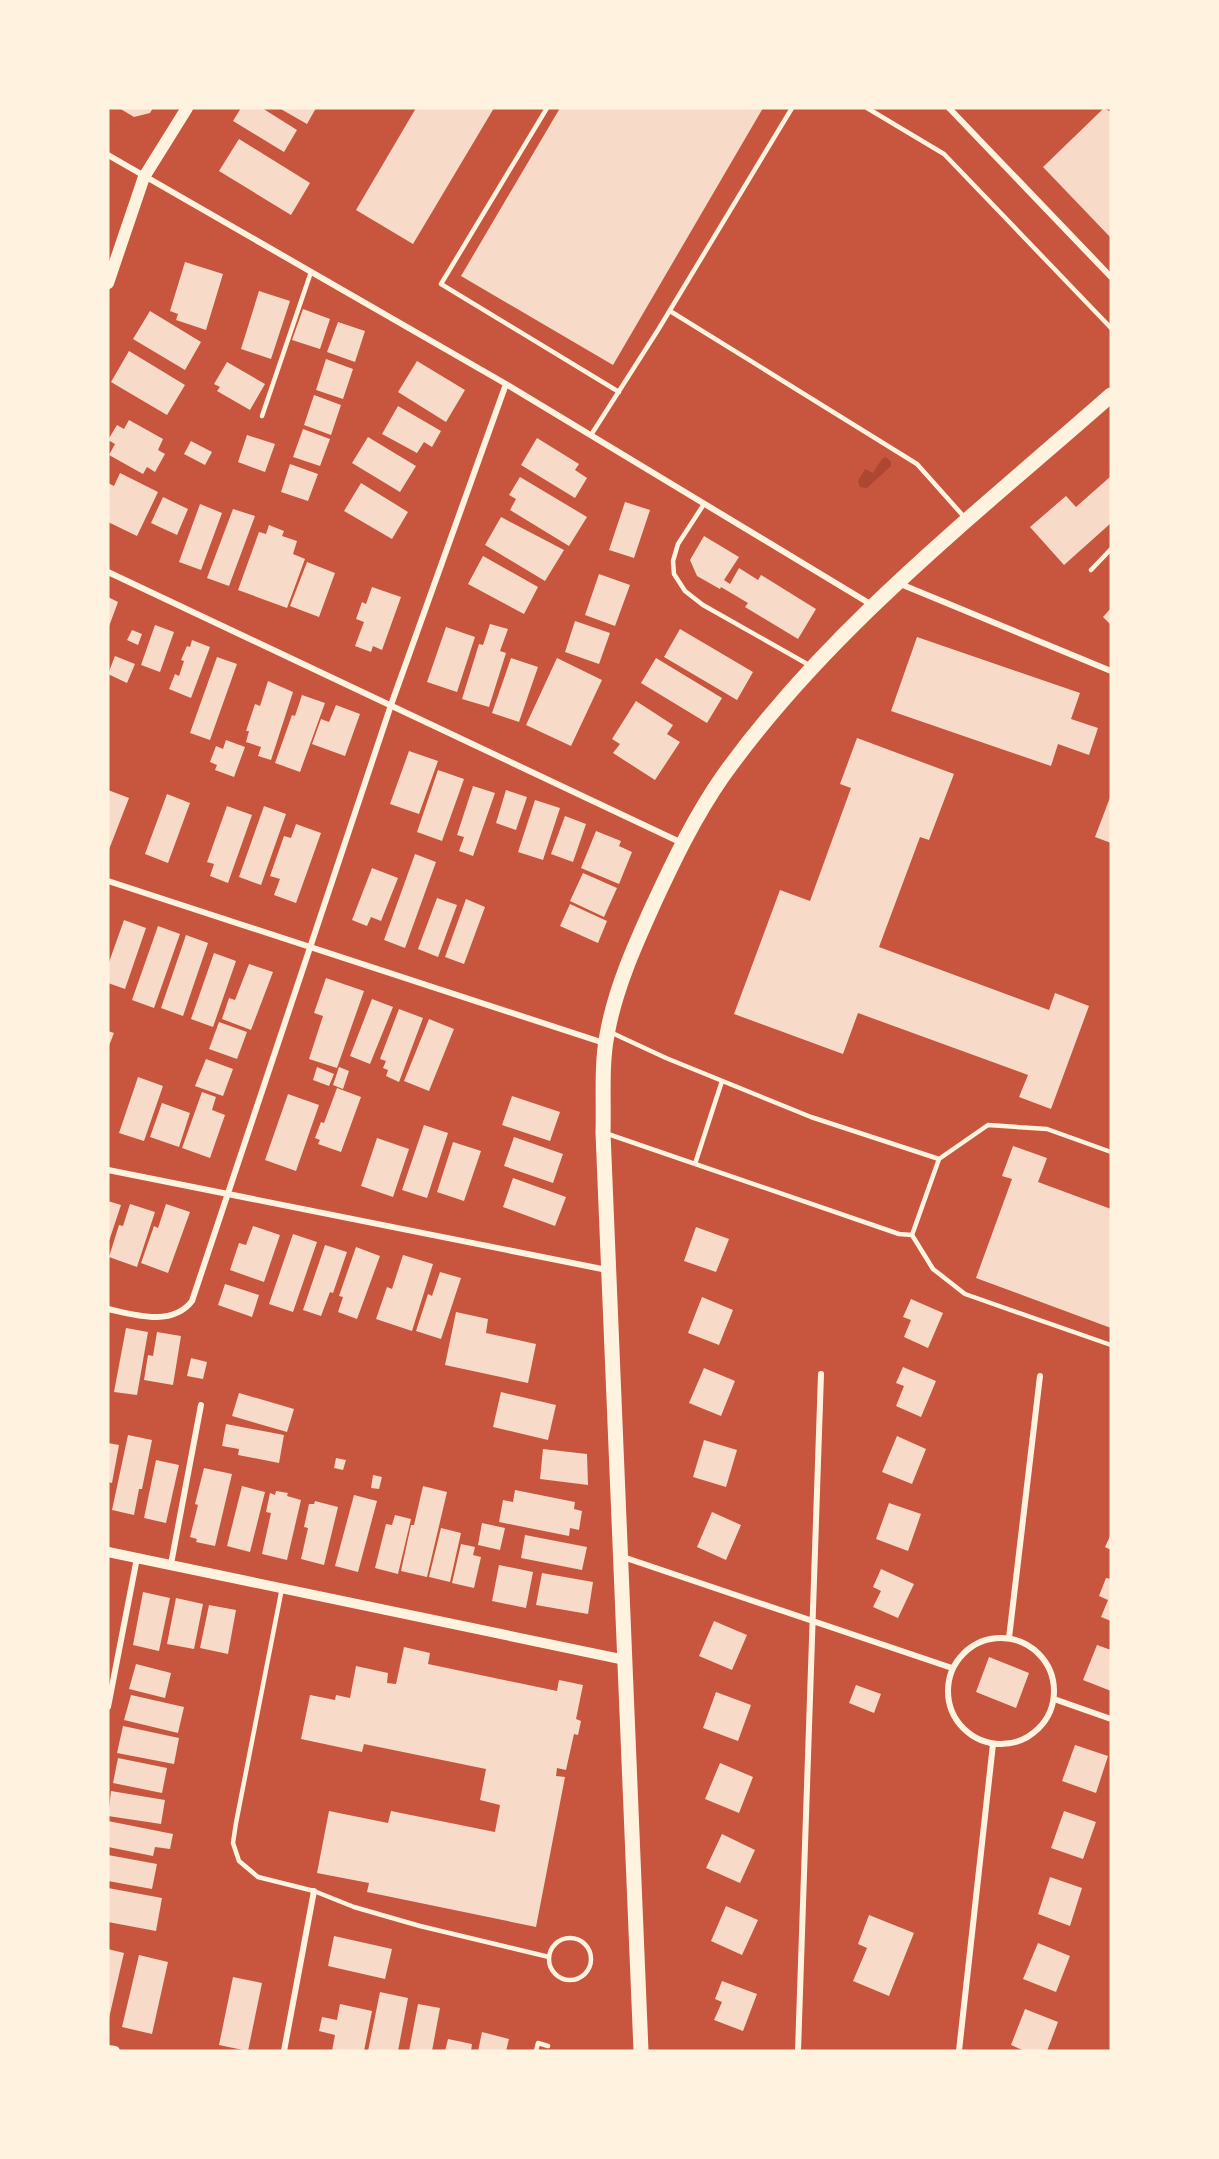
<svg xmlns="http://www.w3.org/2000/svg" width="1219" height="2159" viewBox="0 0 1219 2159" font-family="'Work Sans',sans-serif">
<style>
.green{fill:#ae4732}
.building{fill:#f7dbc8}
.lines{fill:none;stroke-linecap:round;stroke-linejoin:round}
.service{stroke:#fff3e0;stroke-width:4.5}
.minor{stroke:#fff3e0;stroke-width:6}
.tertiary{stroke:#fff3e0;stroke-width:10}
.secondary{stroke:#fff3e0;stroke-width:12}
.primary{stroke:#fff3e0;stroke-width:15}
</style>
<rect width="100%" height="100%" fill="#c8553d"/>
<path class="green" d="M886,457L891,462V466L867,488L860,487L858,481L865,469L873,473L882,459Z"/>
<path class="building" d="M119,108H153L150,113L134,117Z
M241,108H262L297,130L284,152L233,121Z
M279,108H316L307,124Z
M416,108H494L413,244L356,210Z
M560,108H763L613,365L461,276Z
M1104,108L1111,112V238L1043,167Z
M239,139L310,183L291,215L219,171Z
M185,262L223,274L206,330L176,320L178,314L170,311Z
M259,291L290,301L271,359L241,349Z
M303,309L330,319L320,349L292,340Z
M150,311L201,342L185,370L133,339Z
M338,322L365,331L355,362L327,352Z
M129,351L185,385L167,415L111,382Z
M326,359L353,369L343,399L316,390Z
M417,361L465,390L446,422L398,392Z
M227,362L265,384L250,410L217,391L220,387L214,384Z
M314,395L341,405L331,435L304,425Z
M398,406L441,431L432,447L424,442L417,453L382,434Z
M129,420L163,439L158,450L165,454L155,472L147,467L143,474L109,455L115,444L108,440L117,425L124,429Z
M303,429L330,439L320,466L293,457Z
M247,435L275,444L265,472L238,462Z
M368,437L416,466L400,492L352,463Z
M537,438L579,464L575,470L587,478L575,498L521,465Z
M191,441L212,452L205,465L184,454Z
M290,464L318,474L308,501L281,492Z
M120,473L158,492L137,536L108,522V483L114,486Z
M1111,476V523L1064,565L1030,527L1066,496L1076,507Z
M520,477L587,517L569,546L510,510L516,499L509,495Z
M361,483L408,512L392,539L344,511Z
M163,497L188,509L177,535L151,523Z
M625,502L650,510L634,558L609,550Z
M200,504L222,513L201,570L179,562Z
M233,509L255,516L229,586L207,578Z
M501,517L564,550L545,581L485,545Z
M269,525L284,531L282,536L297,541L293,554L305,559L287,608L238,590L259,532L266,534Z
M704,536L739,557L724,580L730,584L739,568L758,580L761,575L816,609L798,639L745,607L748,603L721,587L720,589L697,576L690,560Z
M483,556L538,587L524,614L468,584Z
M307,562L335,573L319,617L290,606Z
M599,574L630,585L615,626L585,615Z
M372,587L401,597L382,650L373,646L371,652L355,646L364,622L356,619L362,602L366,604Z
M108,597L118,602L108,629Z
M1111,608V625L1103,617Z
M575,621L610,633L599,664L565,652Z
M490,624L508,629L500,651L506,653L489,707L462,699L479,644L483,645Z
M155,625L174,632L160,672L141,665Z
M446,627L475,637L457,692L427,682Z
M680,629L753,672L737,700L664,657Z
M132,630L142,634L138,645L127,640Z
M917,637L1080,693L1071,719L1098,728L1089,755L1058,744L1051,766L891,711Z
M192,640L210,647L191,698L169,689L175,674L179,676L184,661L181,660L187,646L190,647Z
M115,656L135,664L127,683L108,674Z
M217,657L237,664L210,740L190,733Z
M511,658L538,667L519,722L492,713Z
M557,658L602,680L571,746L526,725Z
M656,658L722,698L707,723L641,683Z
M268,681L293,692L271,760L258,756L261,747L246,742L249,731H246L255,704L260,706Z
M302,695L325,703L300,772L275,763L292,715L295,716Z
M636,701L673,725L667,734L680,742L655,780L613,753L620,744L612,739Z
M336,705L360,714L345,756L312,744L321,719L329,722Z
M857,738L954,774L929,840L920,837L879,947L1049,1010L1055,993L1089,1006L1051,1109L1019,1097L1028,1075L858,1013L843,1054L734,1014L780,890L810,901L851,788L840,784Z
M226,740L245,747L234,777L215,770L217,765L210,762L216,746L223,749Z
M409,751L438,761L419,814L390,804Z
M438,770L464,779L442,841L417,832Z
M473,786L495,793L473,856L459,851L464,837L457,835Z
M108,790L129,798L108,852Z
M506,790L527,797L516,830L496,823Z
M167,794L190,803L168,863L145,854Z
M1111,795V843L1095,837Z
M535,800L560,808L543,860L518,852Z
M227,806L252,815L228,883L210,876L214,864L207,862Z
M264,806L286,814L261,885L239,877Z
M565,816L586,824L573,862L551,854Z
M296,824L321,833L296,903L274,895L280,879L270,876L284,836L291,838Z
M596,831L621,841L619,846L632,852L619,884L581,868Z
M415,854L436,862L405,948L384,940Z
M372,868L398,878L381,921L371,917L367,926L352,920Z
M583,873L617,888L604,917L570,901Z
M437,898L457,905L438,957L418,949Z
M466,899L485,907L464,964L445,957Z
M570,904L607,921L598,943L560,926Z
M124,920L146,928L125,989L108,983V965Z
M158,926L180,934L154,1008L132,1000Z
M186,935L208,943L183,1016L161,1008Z
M214,953L236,961L213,1027L191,1019Z
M249,964L273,972L251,1030L222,1019L229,998L235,1000Z
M326,978L364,991L337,1068L309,1059L323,1016L314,1013Z
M372,999L393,1007L370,1064L350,1056Z
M399,1009L423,1018L399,1082L386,1076L388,1070L383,1068L386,1061L380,1059Z
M429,1019L454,1029L429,1091L404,1081Z
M219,1022L247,1032L237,1059L209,1049Z
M108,1031L114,1033L108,1048Z
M206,1059L233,1069L223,1096L195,1086Z
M317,1067L334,1074L329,1086L313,1080Z
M339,1067L349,1071L343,1089L333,1085Z
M138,1077L163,1086L144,1141L119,1133Z
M337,1088L361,1097L341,1152L318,1144L320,1140L315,1138L321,1122L324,1123Z
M202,1092L216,1097L212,1110L225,1115L210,1158L182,1148Z
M288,1094L319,1105L296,1171L265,1160Z
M512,1096L560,1112L550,1141L502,1125Z
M162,1103L190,1113L179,1147L150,1137Z
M424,1125L448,1133L427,1198L402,1190Z
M514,1137L563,1154L553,1183L504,1166Z
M377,1138L409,1149L393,1197L361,1186Z
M453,1142L481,1151L464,1201L437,1192Z
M1013,1146L1047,1158L1038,1182L1111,1209V1328L976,1278L1012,1179L1002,1176Z
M513,1178L566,1197L555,1226L503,1207Z
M108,1201L121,1205L108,1244Z
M130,1204L155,1212L137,1267L109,1257L119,1225L123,1226Z
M166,1204L190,1212L168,1273L141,1263L154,1226L158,1228Z
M253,1226L280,1235L264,1282L230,1270L239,1243L246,1245Z
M696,1227L729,1239L716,1272L684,1261Z
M293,1234L317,1242L293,1312L269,1304Z
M325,1245L347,1252L333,1293L330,1292L321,1316L303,1310Z
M356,1247L380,1256L357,1319L338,1312L343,1297L339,1296Z
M403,1255L433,1264L412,1331L376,1319L387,1287L392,1289Z
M440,1272L461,1278L441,1339L416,1331L428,1294L432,1296Z
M225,1284L259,1295L252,1317L218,1305Z
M702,1297L733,1310L719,1345L688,1333Z
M911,1299L943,1313L928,1348L904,1337L911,1320L903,1317Z
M456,1312L488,1319L486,1333L536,1344L528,1383L445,1365Z
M126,1328L148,1332L137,1395L114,1392Z
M157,1332L181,1336L173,1385L144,1380L148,1355L153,1356Z
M191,1358L207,1362L203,1379L187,1376Z
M903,1367L936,1381L921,1417L896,1406L904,1386L896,1383Z
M704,1368L735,1381L721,1416L689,1403Z
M501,1392L556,1405L548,1440L493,1427Z
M239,1393L294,1409L287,1432L232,1416Z
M226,1424L284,1435L279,1463L238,1455L239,1449L222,1446Z
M128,1435L152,1440L142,1489H139L134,1515L112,1510Z
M897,1436L926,1449L912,1484L882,1472Z
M704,1440L737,1450L726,1487L693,1477Z
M108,1443L119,1445L112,1483L108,1482Z
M543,1449L587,1454L588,1485L540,1479Z
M336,1458L346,1460L343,1470L334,1468Z
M156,1460L179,1465L166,1523L144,1518Z
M204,1468L232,1474L215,1546L196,1542L197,1539L190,1537L198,1505L195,1504Z
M373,1475L382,1477L379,1489L371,1488Z
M242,1486L265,1492L250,1552L227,1546Z
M423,1486L447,1492L427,1577L401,1571L411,1525H414Z
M515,1490L575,1502L574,1509L582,1511L579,1530L570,1528L569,1536L499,1522L503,1500L513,1502Z
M276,1491L288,1493L287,1496L301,1500L287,1560L262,1554L271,1513L266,1512L270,1493L275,1495Z
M354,1495L377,1501L358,1572L335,1566Z
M315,1501L338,1507L324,1565L301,1559L308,1528L304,1527L309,1504H314Z
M889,1503L921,1514L908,1551L876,1539Z
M712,1512L741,1525L726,1560L697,1547Z
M395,1515L411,1519L398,1574L375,1568L386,1524L392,1525Z
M482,1523L505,1528L500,1550L478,1545Z
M441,1528L461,1533L450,1582L429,1577Z
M1111,1534V1550L1105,1547Z
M525,1535L587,1547L582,1570L521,1558Z
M461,1544L475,1547L473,1555L481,1557L474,1588L452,1583Z
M499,1565L533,1572L526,1608L492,1601Z
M881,1569L914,1584L898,1618L873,1607L881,1591L873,1587Z
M542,1573L593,1582L588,1614L536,1605Z
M1106,1578L1111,1579V1621L1101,1617L1108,1600L1099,1596Z
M143,1592L170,1598L159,1651L133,1645Z
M176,1598L203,1604L194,1649L167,1644Z
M209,1605L236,1610L228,1654L200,1648Z
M714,1621L747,1635L732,1670L699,1656Z
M1097,1645L1111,1650V1691L1083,1680Z
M404,1647L430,1653L428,1664L557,1691L559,1680L583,1685L576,1719L581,1721L578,1735L574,1734L566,1770L557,1768L556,1776L565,1777L536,1927L367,1892L369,1883L317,1873L329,1811L388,1823L391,1811L495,1832L500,1805L480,1800L486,1769L364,1744L362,1752L301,1739L310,1695L335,1700L336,1695L350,1698L356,1666L388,1673L387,1683L396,1684Z
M989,1657L1029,1673L1016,1708L976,1692Z
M136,1664L171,1673L165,1698L129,1689Z
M856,1685L881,1694L874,1713L849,1703Z
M716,1692L751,1705L738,1741L703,1728Z
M131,1695L184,1707L178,1733L124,1720Z
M123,1726L179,1738L174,1764L117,1753Z
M1075,1745L1108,1756L1096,1793L1062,1781Z
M118,1758L167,1768L162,1793L113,1783Z
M720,1763L753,1777L739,1813L705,1799Z
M111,1791L165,1800L161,1824L108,1816Z
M1064,1811L1096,1822L1083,1859L1051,1848Z
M108,1821L173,1834L170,1849L155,1847L153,1856L108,1847Z
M722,1834L755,1850L740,1883L706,1868Z
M108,1855L157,1864L152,1889L108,1881Z
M1050,1877L1082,1888L1070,1926L1038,1914Z
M108,1888L162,1898L156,1931L108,1922Z
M726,1906L758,1920L742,1955L711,1941Z
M869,1915L914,1933L889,1996L853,1981L867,1948L858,1944Z
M334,1936L392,1949L385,1979L328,1966Z
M1038,1943L1070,1956L1056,1992L1023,1979Z
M108,1949L124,1953L109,2018H108Z
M139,1955L168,1962L152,2034L122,2027Z
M233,1977L262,1983L248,2051L219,2045Z
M722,1981L757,1994L743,2031L714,2020L722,2002L715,1999Z
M380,1992L408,1998L398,2051H368Z
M340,2004L372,2011L364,2051H332L335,2035L319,2031L322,2017L337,2020Z
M418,2004L440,2008L432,2051H409Z
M1025,2009L1058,2022L1047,2051H1025L1011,2045Z
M482,2032L509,2039L506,2051H478Z
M448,2039L472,2044L471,2051H445Z"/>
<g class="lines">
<path class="service" d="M547,108L441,284L619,392
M867,108L944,154L1111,328
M670,311L917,464L966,519
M262,416L311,272
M591,435L658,330L792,108
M704,504L678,544L673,561L674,574L685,591L703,605L809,665
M1091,570L1111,549
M610,1032L666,1058L811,1117L939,1159
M605,1133L899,1234L912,1235L939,1159L988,1125L1047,1129L1111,1152
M695,1164L722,1081
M912,1235L933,1269L965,1294L1111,1345
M282,1588L236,1823L233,1843L239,1861L258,1877L314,1891L354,1907L420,1926L549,1957
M549 1959a21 21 0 1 1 42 0a21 21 0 1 1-42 0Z
M536,2051L538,2043L548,2046"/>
<path class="minor" d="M949,108L1111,277
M108,155L506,384L872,605
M108,572L682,843
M898,583L1111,671
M108,881L604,1043
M108,1170L607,1270
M108,1309C135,1315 172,1327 192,1301L391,705L506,384
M623,1557L952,1668
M171,1564L201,1405
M1009,1638L1040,1376
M948 1691a53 53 0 1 1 106 0a53 53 0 1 1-106 0Z
M1054,1699L1111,1719
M108,1707L137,1558
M284,2051L314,1891
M798,2051L821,1374
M959,2051L993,1744"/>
<path class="tertiary" d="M108,1552L625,1660
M108,2050L115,2051"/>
<path class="secondary" d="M108,283L144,177L187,108"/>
<path class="primary" d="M641,2051L603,1133C604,1101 601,1066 607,1035C615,989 635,945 654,903C674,860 695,816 723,776C828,629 976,514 1111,395"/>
</g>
<rect width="1219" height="2159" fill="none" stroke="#fff3e0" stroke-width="219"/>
</svg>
